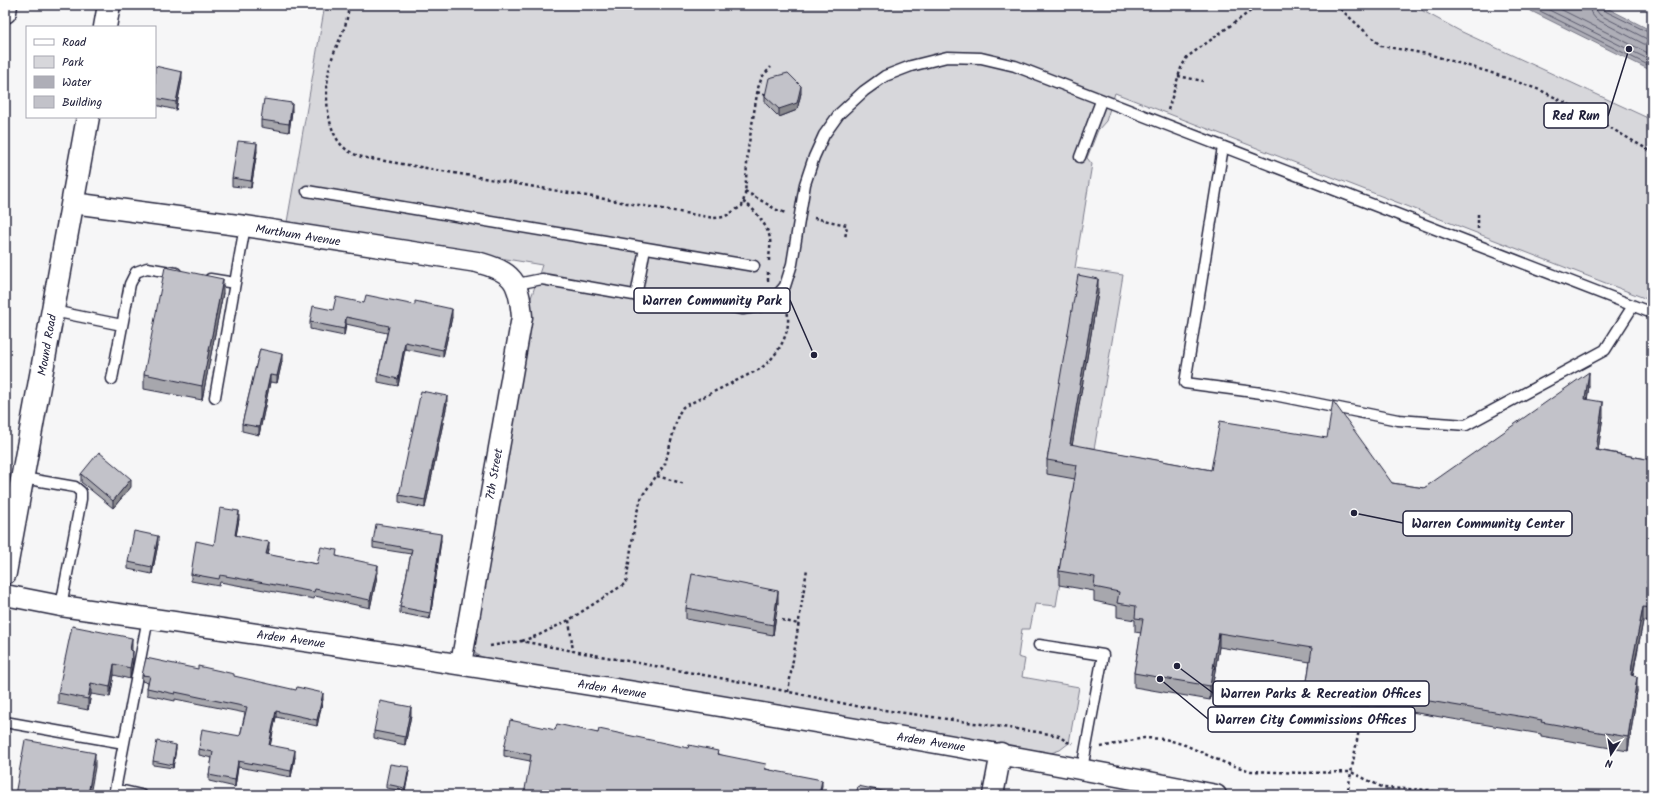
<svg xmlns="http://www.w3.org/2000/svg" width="1657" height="800" viewBox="0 0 1657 800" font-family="Kalam,sans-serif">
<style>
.green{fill:#d7d7db;stroke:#7c7c8b}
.water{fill:#aeaeb7;stroke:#767685}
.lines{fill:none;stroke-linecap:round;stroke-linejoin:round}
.shore{stroke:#5a5a6d;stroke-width:1}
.lane-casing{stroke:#22223b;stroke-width:13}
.street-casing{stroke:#22223b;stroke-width:23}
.secondary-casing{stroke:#22223b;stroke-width:25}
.path{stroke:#22223b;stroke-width:2.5;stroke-dasharray:3 3;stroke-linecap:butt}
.lane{stroke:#fff;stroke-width:10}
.street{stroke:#fff;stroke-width:20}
.secondary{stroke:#fff;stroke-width:22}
.wall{fill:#a7a7ad;stroke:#22223b}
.shaded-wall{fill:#88888d;stroke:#22223b}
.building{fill:#c2c2c9;stroke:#22223b}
.labels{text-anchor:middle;stroke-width:4;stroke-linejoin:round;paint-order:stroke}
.street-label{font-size:12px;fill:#22223b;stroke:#fff}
.leader{fill:none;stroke:#22223b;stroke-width:1.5}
.callout-dot{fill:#22223b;stroke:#fff;stroke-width:1.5}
.callout{fill:#fff;stroke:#22223b;stroke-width:1.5}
.callout-label{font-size:13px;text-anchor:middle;font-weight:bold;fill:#22223b}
</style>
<rect width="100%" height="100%" fill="#f6f6f7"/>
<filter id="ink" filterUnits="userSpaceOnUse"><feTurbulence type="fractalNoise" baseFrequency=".025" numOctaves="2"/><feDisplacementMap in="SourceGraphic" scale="8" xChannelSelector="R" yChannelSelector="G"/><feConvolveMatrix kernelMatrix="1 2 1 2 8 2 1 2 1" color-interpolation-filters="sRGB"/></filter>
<g filter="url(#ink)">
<path class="green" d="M325,5H1412L1460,31L1652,120V301L1115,93L1106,121L1098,130L1087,158L1092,164L1075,268L1123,275L1092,462L1080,460L1056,606L1035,604L1030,629H1022L1018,657L1025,659L1022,677L1079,687L1069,743L1060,750L1051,753L482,657L476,654L473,647L527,310L542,265L287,222Z"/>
<path class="water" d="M1519,5H1601L1652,31V71Z"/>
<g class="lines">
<path class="shore" d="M1528,5L1652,67
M1539,5L1652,61
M1552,5L1652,55
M1589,5L1591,13L1596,19L1644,44L1652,45
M1595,5L1596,10L1600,15L1647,39H1652
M1600,5L1603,10L1652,34"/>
<g class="lane-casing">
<path id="lane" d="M1223,147L1185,383L1269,394L1398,420L1466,425L1605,350L1633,306
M1080,157L1101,101
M307,191L754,266
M210,279L235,283
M517,284L542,279L668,301H701L743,309L761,306L774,299L785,286L792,264L805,184L814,157L824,135L839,114L864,91L885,76L911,66L947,57L981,58L1015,66L1652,313
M636,296L645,248
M53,311L122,325
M112,379L130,284L136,272L147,268L176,273
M215,397L245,226
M23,478L75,487L81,492V499L61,606
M1039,645L1103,655L1082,769
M5,722L124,743
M115,789L141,795
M114,795L148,618"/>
</g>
<g class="street-casing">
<path id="street" d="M73,203L245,226L477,262C513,272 519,280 522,317L461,664
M5,595L61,606C447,660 833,720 1216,795
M993,795L1001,753"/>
</g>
<g class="secondary-casing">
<path id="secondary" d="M5,12L6,5
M105,27L109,5
M5,573L88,117"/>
</g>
<path class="path" d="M349,5C348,12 347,20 345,26C341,38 335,49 331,61C324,86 324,134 347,150C358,158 372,159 385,161L714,218L724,217L742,206L745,195L748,149L758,88L762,77L771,67
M1336,5L1381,46L1428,54L1489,72L1540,90L1578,109L1652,152
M1178,76L1203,81
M757,92L767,95
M1168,110L1181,68L1187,57L1259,5
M745,191L777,210L786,213
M743,202C753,206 769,228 770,239C771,246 769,254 769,261
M814,218L847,225L845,239
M1478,229V212
M768,272V283
M786,307C794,330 778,356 760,369L683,407L678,415L665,464L642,496L636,515L626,583L569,620L573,651L742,682L856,706L1044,733L1059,736L1067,742L1073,743
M657,476L685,484
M782,620L798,624
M522,641L539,635L569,620
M490,646L521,641L573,651
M788,692L807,569
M1101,747L1144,738L1165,739L1185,745L1225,763L1251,771L1302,773L1351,772L1384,788L1429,790L1443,795
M1347,795L1362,713"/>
<use href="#lane" class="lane"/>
<use href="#street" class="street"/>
<use href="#secondary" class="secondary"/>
</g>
<path class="wall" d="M155,66L182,79L176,110L155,105Z
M801,93L797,110L779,117L765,103V96Z
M292,111L289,132L261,127V120Z
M257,151L251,188L232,186V178Z
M223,293L202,400L144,389V374Z
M1098,293L1072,445L1211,470L1392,483L1424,488L1589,386L1587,400L1603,416L1598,450L1652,460V566L1649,583L1652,584V622L1643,621L1633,676L1637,691L1628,751L1541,736V734L1370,705L1356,716L1346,701L1307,695V681L1310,662L1219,647L1210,700L1134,687V673L1141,633L1135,632V620L1117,617V606L1094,601V591L1059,585V571L1075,479L1047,474V460L1053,430V419Z
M364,303L452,317L443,357L405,349L398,386L378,382V374L387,333L346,324L344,336L310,329V322L333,310Z
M260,349L282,361L277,383L270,382L259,435L242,431V424Z
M447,404L425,508L399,502V495Z
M81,474L131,487L113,508L81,482Z
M239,519L236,535L269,549L268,555L317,564L337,556L378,572L370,608L315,596L314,599L220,582L219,586L191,581V574L214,545Z
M441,540L430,619L400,613V607L411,554L373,548V542Z
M158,544L152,574L128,569V562Z
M778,602L773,635L686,619V608Z
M132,650L133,661L130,679L114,675L110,697L91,694L88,710L58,704V693Z
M142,675L234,677L323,699L317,726L276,717L270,745L295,757L291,777L238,767L235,787L209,781V775L212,758L199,755V749L240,736L245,713L175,699V701L147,695V688L148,683L142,681Z
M411,715L405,745L374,738V731Z
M555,730L598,733L718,754L822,786L530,761L504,756V749Z
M176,748L173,768L153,765V761Z
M409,771L405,791L386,788V784Z"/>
<path class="shaded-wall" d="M182,72V79L176,110V102Z
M801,86V93L797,110L779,117V109Z
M292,103V111L289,132V124Z
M257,143V151L251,188V181Z
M223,279V293L202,400V386Z
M1098,279V293L1070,458V444Z
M452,309V317L443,357V350Z
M346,317V324L344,336V329Z
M405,342V349L398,386V379Z
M282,354V361L277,383V376Z
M1589,372V386L1585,413V399Z
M270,375V382L259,435V427Z
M447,396V404L425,508V500Z
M1603,402V416L1596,464V450Z
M131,479V487L113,508V501Z
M239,511V519L235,542V535Z
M441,534V540L430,619V613Z
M158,536V544L152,574V567Z
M269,542V549L266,562V554Z
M1652,552V566L1647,597V583Z
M378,565V572L370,608V600Z
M778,591V602L773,635V625Z
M1643,607V621L1632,678L1631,675L1632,664Z
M1219,633V647L1210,700V686Z
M132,638V649L130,661V650Z
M133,651V661L130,679V668Z
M114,664V675L110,697V687Z
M1637,677V691L1628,751V737Z
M91,683V694L88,710V699Z
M1370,691V705L1356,716V702Z
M323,693V699L317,726V720Z
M411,707V715L405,745V737Z
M276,711V717L269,752V745Z
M176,745V748L173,768V765Z
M295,750V757L291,777V771Z
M95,753V767L90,795H88Z
M238,761V767L235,787V780Z
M409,767V771L405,791V788Z
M822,780V786L820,795H819Z"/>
<path class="building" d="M155,66L182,72L176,102L155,98Z
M788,73L801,86L797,103L779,109L765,96L769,78Z
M264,99L292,103L289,124L261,120Z
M238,141L257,143L251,181L232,178Z
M165,267L223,279L202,386L144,374Z
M1078,275L1098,279L1070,444L1211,470L1220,421L1327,438L1333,401L1392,483L1424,488L1589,372L1585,399L1603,402L1596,450L1652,460V552L1647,583L1652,584V608L1643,607L1632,664L1631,675L1637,677L1628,737L1541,722L1542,720L1370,691L1356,702L1346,687L1307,681L1312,648L1219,633L1210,686L1134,673L1143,619L1135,618L1136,606L1117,603L1119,592L1094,587L1095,577L1059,571L1077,465L1047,460L1054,420L1053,419Z
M366,295L415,305V301L452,309L443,350L405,342L398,379L378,374L389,326L346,317L344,329L310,322L313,306L333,310L336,297L364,303Z
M260,349L282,354L277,376L270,375L259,427L242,424Z
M421,391L447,396L425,500L399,495Z
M99,452L131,479L113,501L81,474Z
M220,508L239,511L235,535L269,542L266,554L317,564L321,547L337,550L336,556L378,565L370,600L315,589L314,592L220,575L219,579L191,574L196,541L214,545Z
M376,524L441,534L430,613L400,607L412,549L373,542Z
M134,531L158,536L152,567L128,562Z
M692,574L778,591L773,625L686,608Z
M72,626L132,638L130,650L133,651L130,668L114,664L110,687L91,683L88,699L58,693Z
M146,658L198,669V666L234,674V676L296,690L297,687L323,693L317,720L276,711L269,745L295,750L291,771L238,761L235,780L209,775L213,752L199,749L202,729L240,736L247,707L175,692V694L147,688L150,676L142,675Z
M380,701L411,707L405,737L374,731Z
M510,720L555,730L557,724L598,733L599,729L688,748L689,745L718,751L717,754L766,764L765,769L822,780L819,795H524L531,755L504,749Z
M25,740L95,753L88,795H15Z
M157,741L176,745L173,765L153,761Z
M390,764L409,767L405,788L386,784Z
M858,786L903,795H856Z
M913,793L920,795H913Z"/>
</g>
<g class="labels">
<g class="street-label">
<text transform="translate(298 235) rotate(9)" y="4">Murthum Avenue</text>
<text transform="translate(47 345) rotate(-80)" y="4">Mound Road</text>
<text transform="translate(494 474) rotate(-80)" y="4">7th Street</text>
<text transform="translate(291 639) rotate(8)" y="4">Arden Avenue</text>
<text transform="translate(612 689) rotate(9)" y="4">Arden Avenue</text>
<text transform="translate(931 742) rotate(9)" y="4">Arden Avenue</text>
</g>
</g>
<path class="leader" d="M1629 49L1608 116M814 355L790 300M1354 513L1403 523M1177 666L1213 693M1160 679L1208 719"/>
<g class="callout-dot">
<circle cx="1629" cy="49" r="4"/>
<circle cx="814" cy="355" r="4"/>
<circle cx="1354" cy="513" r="4"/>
<circle cx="1177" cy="666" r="4"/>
<circle cx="1160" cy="679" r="4"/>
</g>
<g class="callout">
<rect x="1544" y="103" width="64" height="25" rx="4"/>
<rect x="634" y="288" width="156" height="25" rx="4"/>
<rect x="1403" y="511" width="169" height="25" rx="4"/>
<rect x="1213" y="681" width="216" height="25" rx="4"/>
<rect x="1208" y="707" width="207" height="25" rx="4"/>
</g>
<g class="callout-label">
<text x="1576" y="120">Red Run</text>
<text x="712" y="305">Warren Community Park</text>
<text x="1488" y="528">Warren Community Center</text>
<text x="1321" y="698">Warren Parks &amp; Recreation Offices</text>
<text x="1311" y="724">Warren City Commissions Offices</text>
</g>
<rect width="1657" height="800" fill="none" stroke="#fff" stroke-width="20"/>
<rect x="10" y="10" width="1637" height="780" fill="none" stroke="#22223b" stroke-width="1.5" filter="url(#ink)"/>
<rect x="26" y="26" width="130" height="92" fill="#ffffff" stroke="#a7a7b1"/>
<rect x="34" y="39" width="20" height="6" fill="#ffffff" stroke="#a7a7b1"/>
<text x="62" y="46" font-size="12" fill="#22223b">Road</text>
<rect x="34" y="56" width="20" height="12" fill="#d7d7db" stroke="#a7a7b1"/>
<text x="62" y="66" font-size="12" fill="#22223b">Park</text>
<rect x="34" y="76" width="20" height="12" fill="#aeaeb7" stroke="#a7a7b1"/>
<text x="62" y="86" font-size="12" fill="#22223b">Water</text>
<rect x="34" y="96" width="20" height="12" fill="#c2c2c9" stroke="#a7a7b1"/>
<text x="62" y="106" font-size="12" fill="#22223b">Building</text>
<g transform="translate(1611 754) rotate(192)" stroke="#ffffff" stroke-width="3" paint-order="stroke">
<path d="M0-3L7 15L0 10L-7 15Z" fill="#22223b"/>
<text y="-6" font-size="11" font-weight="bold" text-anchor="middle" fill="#22223b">N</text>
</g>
</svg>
